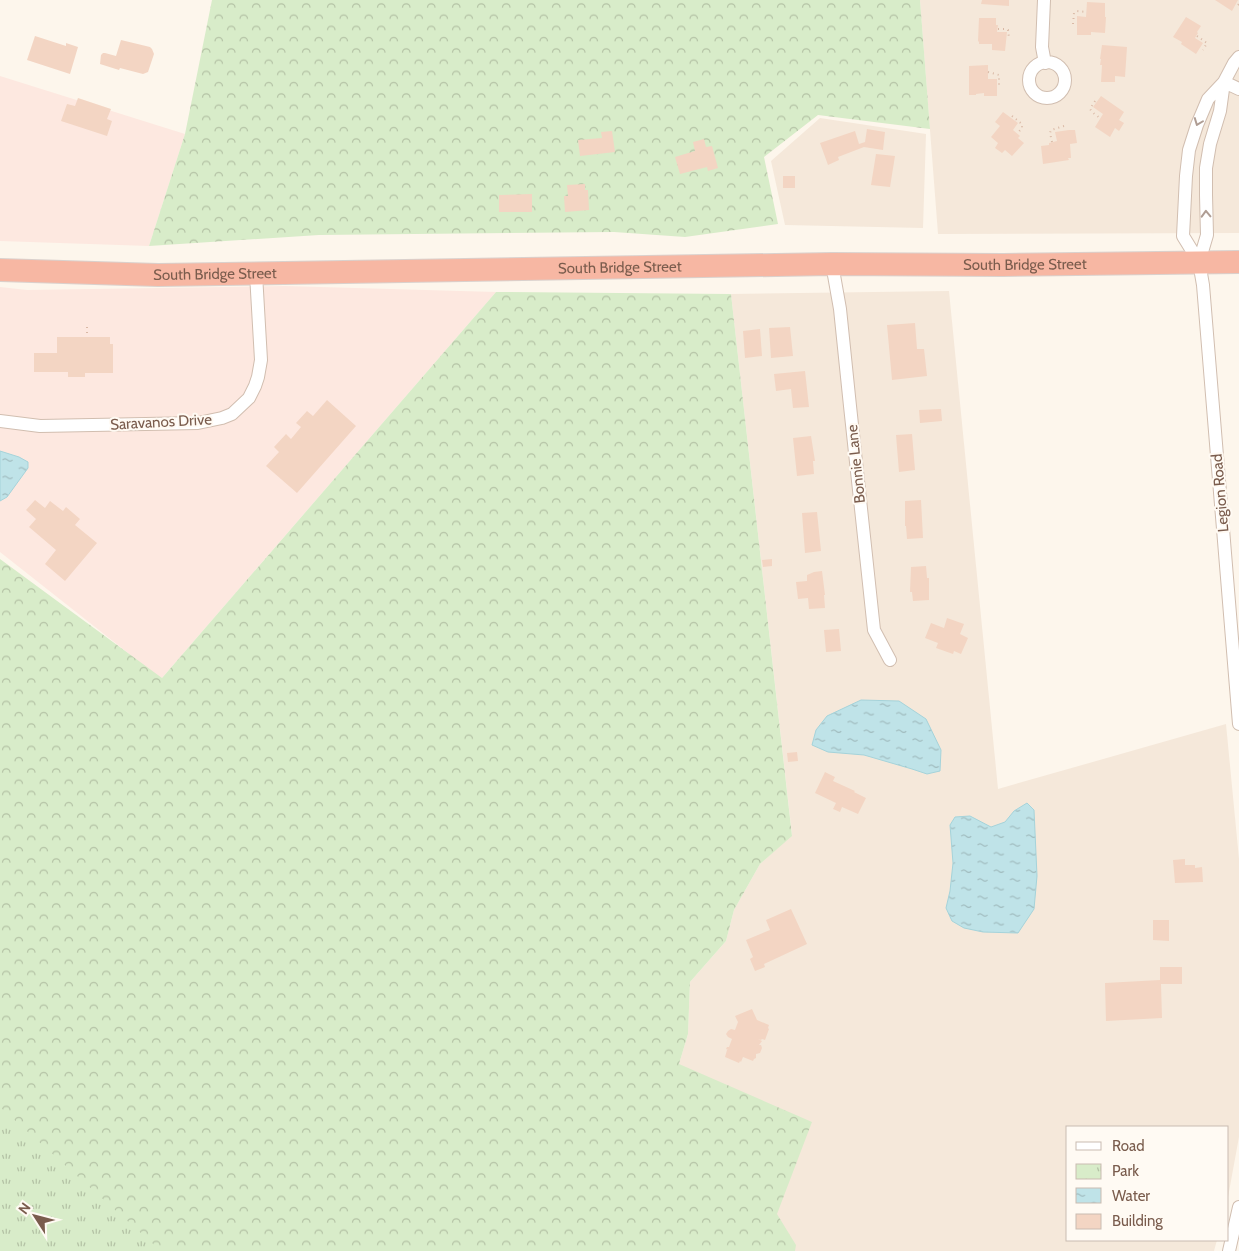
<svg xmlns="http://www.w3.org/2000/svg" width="1239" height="1251" viewBox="0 0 1239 1251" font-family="Cabin,sans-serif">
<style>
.residential{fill:#f5e8da}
.commercial{fill:#fde8e0}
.forest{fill:url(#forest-crowns)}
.park{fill:url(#park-tufts)}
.water{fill:url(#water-ripples);stroke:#a5d3da}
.building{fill:#f3d5c3}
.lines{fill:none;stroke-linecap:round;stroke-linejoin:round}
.street-casing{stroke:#d1beb0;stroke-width:14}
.highway-casing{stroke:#dad1cd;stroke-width:24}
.path{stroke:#d9b8a5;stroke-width:2;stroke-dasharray:1 4;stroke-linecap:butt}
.street{stroke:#fff;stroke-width:12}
.highway{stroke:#f7b7a3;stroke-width:22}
.oneway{stroke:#af9d94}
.labels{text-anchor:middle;stroke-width:4;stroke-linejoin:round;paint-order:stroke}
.street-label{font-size:15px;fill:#7a5c4d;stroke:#fffaf3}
</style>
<defs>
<pattern id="forest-crowns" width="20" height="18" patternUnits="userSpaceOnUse" patternTransform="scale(1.25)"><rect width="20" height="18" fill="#d8ecc9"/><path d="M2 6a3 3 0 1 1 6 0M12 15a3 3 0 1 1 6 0" fill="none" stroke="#b4c2a5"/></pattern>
<pattern id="park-tufts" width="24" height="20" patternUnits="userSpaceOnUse" patternTransform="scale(1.25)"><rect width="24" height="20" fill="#d8ecc9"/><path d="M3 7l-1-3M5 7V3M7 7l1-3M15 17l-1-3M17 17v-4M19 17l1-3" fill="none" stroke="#b4c2a5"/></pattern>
<pattern id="water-ripples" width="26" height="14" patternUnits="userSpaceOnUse" patternTransform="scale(1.25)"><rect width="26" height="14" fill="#bfe3e8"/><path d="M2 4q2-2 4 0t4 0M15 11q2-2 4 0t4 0" fill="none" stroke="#a0bbbe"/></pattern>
</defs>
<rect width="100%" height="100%" fill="#fdf6ec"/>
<path class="residential" d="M920,0H1239V233L938,234Z
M820,118L926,134L923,228L785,225L771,161Z
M949,291L998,789L1226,724L1239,859V1137L1228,1197V1127H1068V1240H1217L1214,1251H758L679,1064L688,1034L690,982L726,941L734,910L760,864L792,835L731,294Z"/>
<path class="commercial" d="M0,76L185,134L149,246L0,241Z
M285,286L496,292L161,679L0,552V287L27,290Z"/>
<path class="forest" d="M212,0H920L930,129L818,115L764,157L778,224L685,237L614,232L319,235L149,246L185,134Z
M496,292L731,294L792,836L760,864L734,910L726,941L690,982L688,1034L679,1064L812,1122L777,1214L796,1245L795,1251H0V559L162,678Z"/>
<path class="park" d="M0,1107L161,1251H0Z"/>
<path class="water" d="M0,451L19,457L28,462V468L7,497L0,501Z
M861,700L899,701L926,719L941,750L940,771L927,774L912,769L864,755L828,752L812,745L816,730L827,716Z
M1027,803L1034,810L1037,876L1034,909L1018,933L983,932L964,928L952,921L946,908L950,891L953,863L950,825L955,817L970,816L991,827L1005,822L1014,811Z"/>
<path class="building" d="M982,0H1009V6L981,4Z
M1215,0H1238L1232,11Z
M1087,2L1105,3V17H1106L1105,33L1091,32V35H1077V16L1086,17Z
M1186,17L1201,26L1197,32L1198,33L1195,38L1203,43L1196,54L1181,44L1182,42L1173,37Z
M979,18H996V25H998L997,32H1007L1005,51L992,50V44H979V42L978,41Z
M35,36L66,46V43L78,47L70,74L27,60Z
M121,40L150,47L152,49L154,54L148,72L143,74L120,68L119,70L100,64L101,55L103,53H105L116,56Z
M1102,45L1127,47L1125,77L1115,76V82H1101L1102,65H1100L1101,59H1100Z
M988,65V79H997V96H984V93L976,94V95H969V66Z
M1101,96L1124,112L1119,120L1124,123L1119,131L1115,128L1110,137L1095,127L1103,114L1093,107Z
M78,98L111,109L107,119L112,121L107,136L61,121L67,104L75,106Z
M1003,112L1018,123L1013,130L1020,136L1018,138L1024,143L1012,156L1005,150L1002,153L995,148L998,143L991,137L1000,126L995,122Z
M867,129L885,132L883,150L864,147L838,157L839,160L828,165L820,143L855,131L859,144L865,142Z
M1069,130H1075L1077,143L1070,144L1071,158H1068L1069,160L1043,164L1041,146L1049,145V143L1057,141L1055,132Z
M612,131L615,152L580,156L578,140L602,138L601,132Z
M704,139L706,147L712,146L718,168L708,171L707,167L680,174L675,157L695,151L693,142Z
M876,154L895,156L890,187L871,185Z
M783,176H795V188H783Z
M585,184V190H588L589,210L565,212L564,196H568L567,185Z
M532,194V212H499V195Z
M915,323L917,349H924L927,376L892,380L887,325Z
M790,327L793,356L771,358L769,328Z
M760,329L762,356L745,358L743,331Z
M57,337H110V344H113V373H85V377H68V372H34V353H57Z
M805,371L809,407L793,408L791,389L776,391L774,374Z
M327,400L356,426L297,493L266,466L279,452L274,447L286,434L291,439L301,427L296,423L307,411L313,416Z
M941,409L942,421L920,423L919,410Z
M912,434L915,470L899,472L896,435Z
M811,436L815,461H813L814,474L797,476L793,438Z
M35,500L45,508L50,501L63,511L66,507L80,519L75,525L97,543L65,581L45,564L56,550L29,527L36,519L26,510Z
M921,500L923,538L907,539L906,526H905V501Z
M817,512L821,551L805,553L802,513Z
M772,559V566L763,567L762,560Z
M926,566L927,578H929V600L913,601L912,592H910L911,567Z
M822,571L825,595H824L825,608L809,609L808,598L798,599L796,582L807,581V575L814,572Z
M947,618L964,624L960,634L968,638L961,654L954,651L953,654L936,648L938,643L925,638L931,623L944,628Z
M839,629L841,651L826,652L824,630Z
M797,752L798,761L788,762L787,753Z
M825,772L835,777L833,781L855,791L854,792L866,798L858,814L842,807L840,812L833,809L836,803L815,793Z
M1185,859V865H1195V868L1202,867L1203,882L1175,883L1173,860Z
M791,909L807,944L764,964L765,967L755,971L750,959L753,957L746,940L770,930L766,920Z
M1153,920H1169V941L1153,940Z
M1160,967H1182V984H1161L1162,1018L1106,1021L1105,983L1160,980Z
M752,1009L757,1020L769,1025L768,1028L769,1029L765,1040L762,1039L761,1040L758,1039L762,1041L759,1045H761L762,1048L760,1053L756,1054V1058L754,1059L753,1061L743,1057L741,1062L740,1061L739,1063L725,1057L727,1050H728L726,1049L727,1047H729L732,1039L728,1037L726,1034L728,1031L731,1029L735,1030L738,1022L735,1016Z"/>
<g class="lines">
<g class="street-casing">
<path id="street" d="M1044,0L1042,47L1045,63
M1239,57L1234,63L1224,82L1208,99L1197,125L1189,150L1186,176L1183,236L1199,262L1203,285L1239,724
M1029 80a18 18 0 1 1 36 0a18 18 0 1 1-36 0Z
M1224,82L1239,89
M1199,262L1207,235L1206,195V168L1210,144L1220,111L1224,82
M832,264L840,309L850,406L874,630L890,660
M0,421L40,426L198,423L222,418L232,414L249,398L255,386L258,377L261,360L256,274
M1229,1251L1239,1207"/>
</g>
<g class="highway-casing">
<g id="highway">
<path id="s1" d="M0,270L158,275L832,264L1003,265L1239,262"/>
</g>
</g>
<path class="path" d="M1238,5L1239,4
M1073,24L1074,13L1077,11L1087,12
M998,29H1006L1008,30L1009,38
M1197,36L1207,43L1203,50
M988,72L999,75V86
M1095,101L1090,109L1092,112L1100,118
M1012,116L1022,124V128L1017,134
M1052,142L1050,133L1051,130L1064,126
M87,327V337"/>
<use href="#street" class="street"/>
<use href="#highway" class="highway"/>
</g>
<defs><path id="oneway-chevron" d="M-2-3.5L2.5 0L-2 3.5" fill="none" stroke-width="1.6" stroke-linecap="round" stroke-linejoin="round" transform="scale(1.25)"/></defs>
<g class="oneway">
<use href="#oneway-chevron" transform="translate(1198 122) rotate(111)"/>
<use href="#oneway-chevron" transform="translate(1206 214) rotate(-92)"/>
</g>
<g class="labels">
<g class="street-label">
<text dy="5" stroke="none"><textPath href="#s1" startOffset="1025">South Bridge Street</textPath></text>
<text dy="5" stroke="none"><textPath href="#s1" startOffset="620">South Bridge Street</textPath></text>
<text dy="5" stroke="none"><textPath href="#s1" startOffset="215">South Bridge Street</textPath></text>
<text transform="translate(161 422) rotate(-3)" y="5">Saravanos Drive</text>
<text transform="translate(856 464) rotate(-96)" y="5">Bonnie Lane</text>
<text transform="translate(1220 493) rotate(-95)" y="5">Legion Road</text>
</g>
</g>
<rect x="1066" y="1126" width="162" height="115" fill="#fffaf3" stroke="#cabbb1"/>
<rect x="1076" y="1142" width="25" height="8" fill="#ffffff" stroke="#cabbb1"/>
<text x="1112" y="1151" font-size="15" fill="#7a5c4d">Road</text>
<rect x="1076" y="1164" width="25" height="15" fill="url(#park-tufts)" stroke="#cabbb1"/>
<text x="1112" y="1176" font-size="15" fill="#7a5c4d">Park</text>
<rect x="1076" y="1188" width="25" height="15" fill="url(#water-ripples)" stroke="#cabbb1"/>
<text x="1112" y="1201" font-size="15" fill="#7a5c4d">Water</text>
<rect x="1076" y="1214" width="25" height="15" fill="#f3d5c3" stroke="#cabbb1"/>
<text x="1112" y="1226" font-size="15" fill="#7a5c4d">Building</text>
<g transform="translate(35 1216) rotate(306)" stroke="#fffaf3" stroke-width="4" paint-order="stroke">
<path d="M0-4L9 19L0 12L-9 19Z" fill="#7a5c4d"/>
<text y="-8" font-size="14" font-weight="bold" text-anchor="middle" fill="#7a5c4d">N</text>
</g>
</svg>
